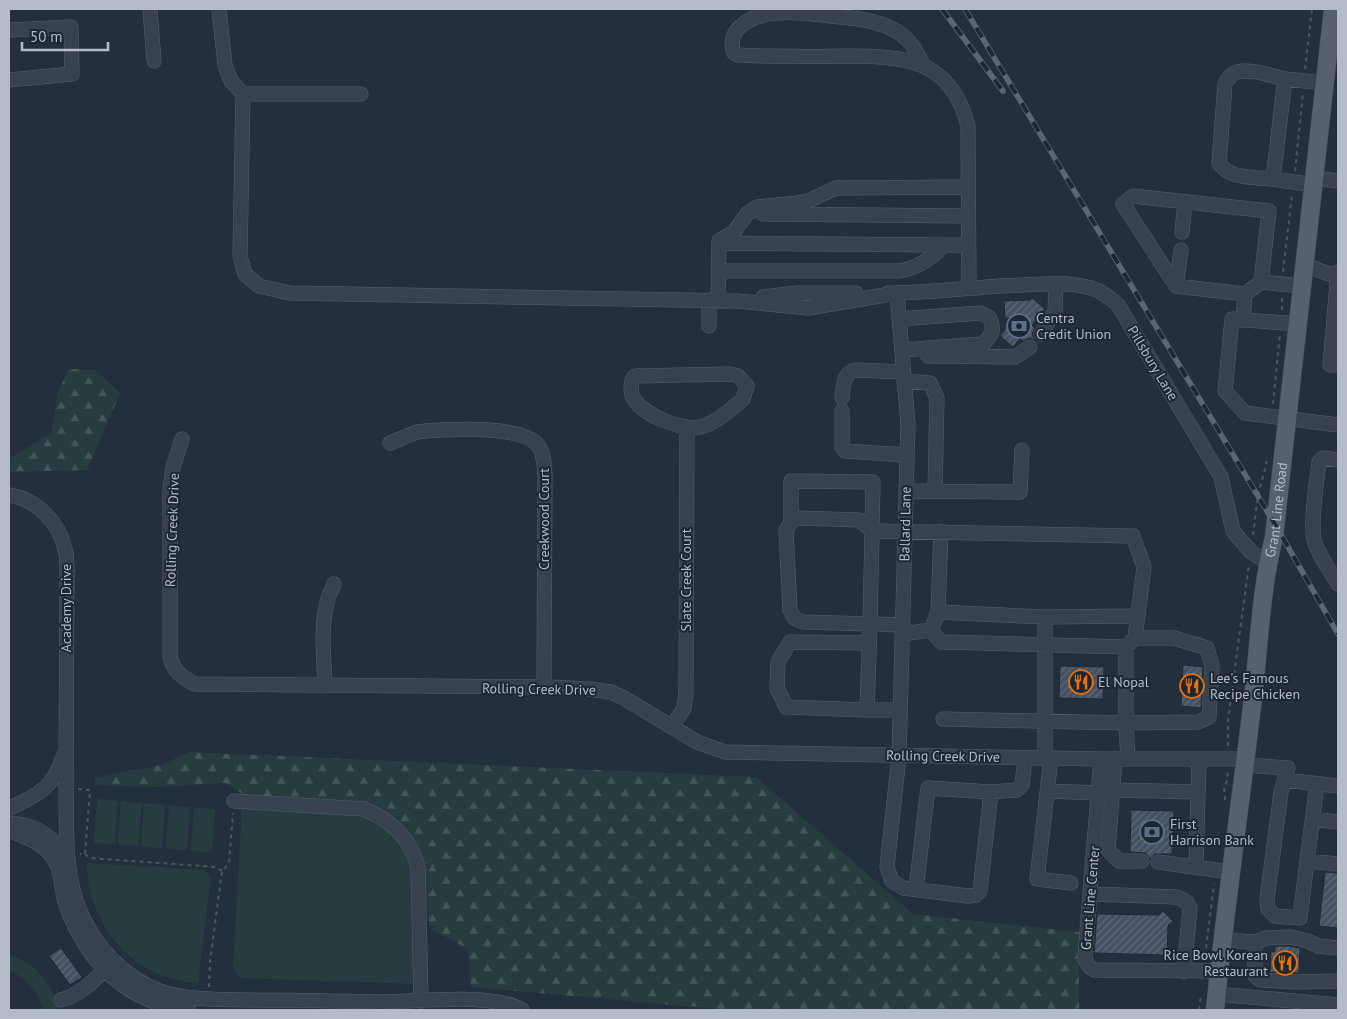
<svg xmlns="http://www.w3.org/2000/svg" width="1347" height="1019" viewBox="0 0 1347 1019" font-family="'PT Sans',sans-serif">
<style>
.forest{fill:url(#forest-firs)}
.garden{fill:#263c3f}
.building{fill:url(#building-hatch);stroke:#1f2835}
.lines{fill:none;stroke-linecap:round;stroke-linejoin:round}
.minor-casing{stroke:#565f6c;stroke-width:15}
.major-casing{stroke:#414a57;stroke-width:19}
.path{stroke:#44595c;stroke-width:2;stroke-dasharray:4 4;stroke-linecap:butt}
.minor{stroke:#38414e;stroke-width:14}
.major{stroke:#56606e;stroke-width:18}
.rail-casing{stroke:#5a6575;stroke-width:5.5}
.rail{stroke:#1d2633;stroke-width:4;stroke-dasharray:11;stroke-linecap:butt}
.labels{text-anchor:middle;stroke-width:4;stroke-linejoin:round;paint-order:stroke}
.poi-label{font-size:14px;fill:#b4bcc9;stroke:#1d2633;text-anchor:start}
.street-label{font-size:14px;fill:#b4bcc9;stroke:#1d2633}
</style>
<defs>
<pattern id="forest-firs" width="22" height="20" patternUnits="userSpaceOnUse" patternTransform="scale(1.25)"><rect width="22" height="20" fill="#263c3f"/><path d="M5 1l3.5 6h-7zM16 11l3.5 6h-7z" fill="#435659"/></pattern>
<pattern id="building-hatch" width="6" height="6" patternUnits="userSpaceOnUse" patternTransform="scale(1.25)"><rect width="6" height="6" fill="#455162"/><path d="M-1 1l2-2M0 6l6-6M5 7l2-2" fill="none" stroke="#5d6877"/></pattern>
</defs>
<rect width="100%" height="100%" fill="#242f3e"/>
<path class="forest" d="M69,369L95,370L120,393L87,470L9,472V459L51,433L58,392Z
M189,752L756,777L913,914L1079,932V1010H731L471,987L468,949L430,928L419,848L398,821L375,809L248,797L225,783L157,787L95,785V778L162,765Z"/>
<path class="garden" d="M97,799L118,801L115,844L94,843Z
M121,801L142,803L138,846L118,845Z
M144,803L165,805L162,848L141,847Z
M169,805L190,807L187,850L166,849Z
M242,806L358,812L390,830L412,858L417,984L240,978L233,969Z
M194,807L215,809L212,852L191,851Z
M87,863L204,870L211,877L198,984C182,981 165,978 150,970C112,950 86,906 87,863Z
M9,955C36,962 52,984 58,1010H43C39,992 26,978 9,970Z"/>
<path class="building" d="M1032,298L1045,309L1032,325L1035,328L1032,334L1035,340L1029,338L1023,341L1020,338L1013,347L1000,336L1014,318H1005L1004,301L1030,300Z
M1183,665L1203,667L1201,708L1181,706Z
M1060,666L1104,667L1103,699L1059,698Z
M1131,810L1174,811L1172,854H1155L1150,859L1146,853L1130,852Z
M1325,872L1338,873V928L1319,926Z
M1163,911L1173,921L1168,925L1167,955L1094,953L1097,914L1159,915Z
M1275,946H1289L1300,948L1299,973L1270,972L1271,951L1275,952Z
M61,948L82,977L70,985L49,956Z"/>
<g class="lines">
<g class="minor-casing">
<path id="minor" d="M150,9L154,61
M219,9L225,65L231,81L243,94L240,256L245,274L259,286L290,293L738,301L808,308L897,293
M761,56L738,55L734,53C724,27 756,14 777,13C794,11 813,14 831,16C847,18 865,18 880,24C887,26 895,30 901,34C912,42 918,54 923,65
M764,56C790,56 816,57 841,56C902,56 951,57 968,126L969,287
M9,80L72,74L71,27L10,30
M243,94H361
M1314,178L1338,181
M1273,179C1255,177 1230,180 1219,163L1225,84C1227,80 1230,76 1233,74C1245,66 1271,76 1285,79
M1314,185L1273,179L1285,79L1324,83
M763,214L968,216
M1182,232L1185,202
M719,243L944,245
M1305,265L1329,274H1338
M718,271H898C917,269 931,259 944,245H968
M1338,272L1330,365H1338
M1261,282L1245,294L1176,286L1123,204L1133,196L1269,211L1261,282L1302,286
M1176,286L1181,250
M888,293C933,293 978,286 1023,285C1047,284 1077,281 1099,291C1107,295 1112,300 1118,305L1221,477L1233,531L1251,552L1268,563
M897,293L908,424L899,756L887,867L892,881L903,888L968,896L976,895L980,891L991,792L1017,790L1022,785L1025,758
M763,297L797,293H856
M709,300V326
M718,300L719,241L734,232L747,214L757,207L798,203L808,201L836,188L968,187
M899,319L980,313L989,317C995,330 993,334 983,344L902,350
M1243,320L1245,294
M1298,324L1232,319L1225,391L1245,413L1338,425
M1041,334L1055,312L1056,284
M928,356L1015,357L1030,347
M730,374L738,376L747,386L743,399C733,408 717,421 704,426C686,433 643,415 634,399C630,394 631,387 632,380L635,376Z
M904,381L930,383L937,398L935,491
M842,398C844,386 842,373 856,370L903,372
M842,411V447L845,451L907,455
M182,439L173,467L170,489V656C173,671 181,677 195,684L551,687L588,689L611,692L624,698L697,742L725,752L1101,759H1246
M390,443L417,432L426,431C451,429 521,425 538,445C544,453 544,464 545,474L544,688
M1338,460L1323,458L1319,462C1317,481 1309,527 1315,543C1320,557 1330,571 1338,584
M906,491L1020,492L1022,450
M9,495C36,499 59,522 65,549C67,555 67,562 67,569C67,639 66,710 66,780C67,823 63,871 80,911C94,946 125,979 160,991C190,1001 223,999 255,1000C296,1000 338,1001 379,1002C417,1002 491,992 522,1010
M791,522V481L873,482L870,624L867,710H900
M938,612L941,531
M1045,617L1138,616
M903,625L803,622L794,618L790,610L786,531L791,522L796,518L859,520L873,531L1133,536L1144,567L1135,638H1174L1207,648L1212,665L1209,717L1198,722L1126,723L1128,759
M931,630L941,642L1126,647
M902,634L931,630L938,612L1045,617V758
M325,686C324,652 318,615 334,584
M867,710L786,707L777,688L778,662L790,642L869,643
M943,719L1126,723V647L1135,638
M672,727L684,708L686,693L687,428
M1051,758L1037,879L1071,883
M1101,759L1085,955C1085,961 1088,968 1095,970L1219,971
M1115,759L1108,850L1119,861H1142
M1245,765L1288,768L1281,792L1267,899L1268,909L1275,916L1300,918L1307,861L1338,864
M1285,780L1338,786
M1113,790L1198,792
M1048,791L1098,793
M234,801L364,809C392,821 410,838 418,867L421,1001
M9,808C24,802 45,792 54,777C58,770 61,762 64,755
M1313,819L1338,822
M9,824C32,821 57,839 68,860
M9,830C28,839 43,841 55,861C63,874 61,892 66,905C87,963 127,1003 189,1010
M1307,861L1317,784
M1158,862L1231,872
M1196,867L1199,759
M916,889L928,788L991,792
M1090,894L1177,897L1187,902L1190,908L1184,972
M1223,940L1255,942L1266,938L1290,937L1308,941L1318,946L1338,948
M1255,942V976L1260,980L1298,982L1338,981
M1216,994L1338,1005
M61,1000C82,995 96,978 111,963"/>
</g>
<g class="major-casing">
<g id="major">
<path id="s1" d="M1215,1010C1225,909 1240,807 1252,706C1259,650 1260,593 1274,537L1333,9"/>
</g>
</g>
<path class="path" d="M1305,69L1312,9
M1295,171L1303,93
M1283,272L1292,195
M1282,310V297
M1273,404L1280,334
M1253,535L1258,496L1267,461
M1228,746V720L1249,564
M78,789L90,790L85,854H80
M1225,800L1224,787L1227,781L1228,770
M85,854L90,858L216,867L222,871
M1205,956L1214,884
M209,987L210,961L222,871L229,863L233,813
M1199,1010L1201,995"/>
<use href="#minor" class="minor"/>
<use href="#major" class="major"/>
<g class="rail-casing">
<path id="rail" d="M942,9L1003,91
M965,9L1276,526L1338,634"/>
</g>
<use href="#rail" class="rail"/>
</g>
<defs>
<g id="bank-ring" transform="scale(1.25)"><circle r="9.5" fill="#1d2633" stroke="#5c6f8a" stroke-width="1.5"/><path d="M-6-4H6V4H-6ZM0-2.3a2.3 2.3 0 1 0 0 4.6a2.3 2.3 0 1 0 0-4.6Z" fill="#5c6f8a"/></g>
<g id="restaurant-ring" transform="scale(1.25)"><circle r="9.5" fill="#1d2633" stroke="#e8710a" stroke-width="1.5"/><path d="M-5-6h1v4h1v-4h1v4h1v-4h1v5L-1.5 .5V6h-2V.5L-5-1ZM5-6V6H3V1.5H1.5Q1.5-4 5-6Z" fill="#e8710a"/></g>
</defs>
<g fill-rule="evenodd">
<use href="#bank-ring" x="1019" y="326"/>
<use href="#restaurant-ring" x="1081" y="682"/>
<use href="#restaurant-ring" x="1192" y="686"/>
<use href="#bank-ring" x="1152" y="832"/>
<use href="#restaurant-ring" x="1285" y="963"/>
</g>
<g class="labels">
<g class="poi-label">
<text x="1036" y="323">Centra<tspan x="1036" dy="16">Credit Union</tspan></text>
<text x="1210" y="683">Lee's Famous<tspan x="1210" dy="16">Recipe Chicken</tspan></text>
<text x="1098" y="687">El Nopal</text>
<text x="1170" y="829">First<tspan x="1170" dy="16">Harrison Bank</tspan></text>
<text x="1268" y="960" text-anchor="end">Rice Bowl Korean<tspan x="1268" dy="16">Restaurant</tspan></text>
</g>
<g class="street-label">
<text transform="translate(1153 363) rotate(59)" y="5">Pillsbury Lane</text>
<text dy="5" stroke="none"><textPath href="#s1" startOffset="504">Grant Line Road</textPath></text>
<text transform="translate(544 519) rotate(-90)" y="5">Creekwood Court</text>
<text transform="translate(905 524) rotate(-89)" y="5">Ballard Lane</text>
<text transform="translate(172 530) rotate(-88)" y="5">Rolling Creek Drive</text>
<text transform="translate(686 580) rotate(-90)" y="5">Slate Creek Court</text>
<text transform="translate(66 608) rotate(-90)" y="5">Academy Drive</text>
<text transform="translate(539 689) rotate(1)" y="5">Rolling Creek Drive</text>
<text transform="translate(943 756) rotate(1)" y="5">Rolling Creek Drive</text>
<text transform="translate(1090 898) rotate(-85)" y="5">Grant Line Center</text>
</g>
</g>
<rect width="1347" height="1019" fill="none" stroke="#b4bcc9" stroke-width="20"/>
<path d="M22 42v8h86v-8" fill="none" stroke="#b4bcc9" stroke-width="2.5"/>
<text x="30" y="42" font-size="15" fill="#b4bcc9" stroke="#1d2633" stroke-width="4" paint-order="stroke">50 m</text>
</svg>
